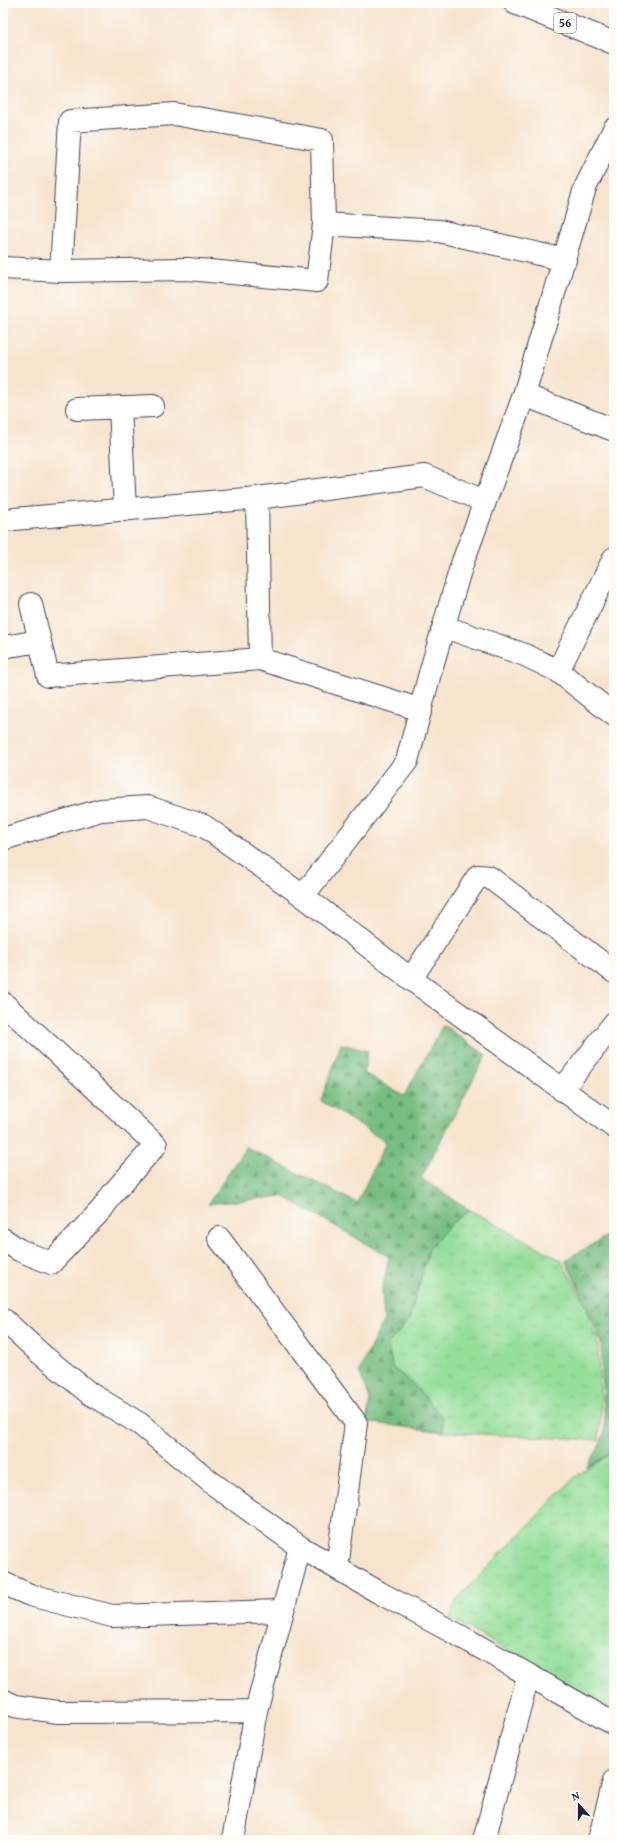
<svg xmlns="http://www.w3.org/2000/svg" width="617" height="1843" viewBox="0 0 617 1843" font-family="'Gentium Book Plus',serif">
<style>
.grass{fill:url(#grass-tufts);stroke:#5c806b}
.forest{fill:url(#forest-firs);stroke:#4d705f}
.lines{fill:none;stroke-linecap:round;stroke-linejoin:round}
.minor-casing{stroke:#423f51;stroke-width:24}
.major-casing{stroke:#423f51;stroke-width:24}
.minor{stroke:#fff;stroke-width:22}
.major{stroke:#fff;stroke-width:22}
.labels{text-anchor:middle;stroke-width:4;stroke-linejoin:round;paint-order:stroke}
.shield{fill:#fdfcf7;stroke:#646373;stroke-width:1}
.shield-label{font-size:12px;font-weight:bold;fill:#22223b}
</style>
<defs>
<pattern id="grass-tufts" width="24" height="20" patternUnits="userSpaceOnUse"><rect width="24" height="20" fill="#96df9b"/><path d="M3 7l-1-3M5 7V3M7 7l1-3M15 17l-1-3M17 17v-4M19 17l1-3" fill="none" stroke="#81bf86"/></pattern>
<pattern id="forest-firs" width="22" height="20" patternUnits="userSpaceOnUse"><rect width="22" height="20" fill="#78be83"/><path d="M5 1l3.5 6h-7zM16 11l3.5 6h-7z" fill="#629a6c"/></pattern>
</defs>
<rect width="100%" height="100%" fill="#fdfcf7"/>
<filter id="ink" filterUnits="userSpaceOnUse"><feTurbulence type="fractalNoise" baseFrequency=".025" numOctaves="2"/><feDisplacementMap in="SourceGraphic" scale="8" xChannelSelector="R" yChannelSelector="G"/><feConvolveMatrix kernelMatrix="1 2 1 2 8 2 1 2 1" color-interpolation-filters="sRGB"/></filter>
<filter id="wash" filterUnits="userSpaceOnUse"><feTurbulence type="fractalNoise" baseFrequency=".012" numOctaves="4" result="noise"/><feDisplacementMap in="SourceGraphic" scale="16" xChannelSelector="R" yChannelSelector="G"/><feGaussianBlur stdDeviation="0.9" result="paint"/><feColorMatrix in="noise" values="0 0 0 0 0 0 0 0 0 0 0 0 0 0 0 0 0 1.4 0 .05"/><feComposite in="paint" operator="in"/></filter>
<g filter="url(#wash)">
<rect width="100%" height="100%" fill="#f7e4ce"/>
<path class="grass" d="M470,1210L561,1260L586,1305L598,1346L601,1409L599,1440L443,1432L442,1417L415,1386L392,1367L388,1344L409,1320L429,1249L452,1222Z
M614,1447V1711L450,1618L456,1600L575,1477L607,1456Z"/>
<path class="forest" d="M443,1025L486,1055L421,1178L470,1210L452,1223L429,1249L409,1320L388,1344L392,1367L415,1386L442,1417L443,1432L366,1422L370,1399L359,1371L384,1320L382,1289L389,1257L283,1196L208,1204L246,1147L357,1203L386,1142L321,1101L341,1044L368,1051L364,1073L404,1096Z
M614,1232V1447L607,1456L586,1468L598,1449L605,1430L601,1344L587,1305L565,1260Z"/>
</g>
<g filter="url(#ink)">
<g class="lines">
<g class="minor-casing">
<path id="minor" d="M324,224L439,231L565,260
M3,268L61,271L188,269L317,281L324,224L322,140L174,114L70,121L61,271
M524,395L614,430
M120,407L125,510
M77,409L153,406
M257,498L260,659
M3,520L257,498L424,476L484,501
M31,604L48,676L260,659L421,710
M445,627L525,655L558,671L614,715
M3,647L40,641
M558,671L614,558
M3,839L101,810L148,807L204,826L303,896L411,979L614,1127
M303,896L407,761L430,673L461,567L524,395L585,188L614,129
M411,979L478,876L489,877L614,972
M3,1003L156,1145L113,1193L102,1209L51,1263L19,1250L3,1239
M562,1090L614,1023
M219,1238L356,1423L337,1568
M3,1319L41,1354L89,1393L140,1424L212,1483L300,1547L380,1593L471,1642L614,1724
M3,1583L30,1595L112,1616L282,1611
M3,1700L15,1706L58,1712L256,1711
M233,1840L256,1711L300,1547
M484,1840L528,1676
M599,1840L614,1781"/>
</g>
<g class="major-casing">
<path id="major" d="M515,3L614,43"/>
</g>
<use href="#minor" class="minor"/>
<use href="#major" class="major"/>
</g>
</g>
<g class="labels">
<rect class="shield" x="554" y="13" width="22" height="20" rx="3"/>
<g class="shield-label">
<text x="565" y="27">56</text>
</g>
</g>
<rect width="617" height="1843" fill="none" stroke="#fdfcf7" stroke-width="16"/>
<g transform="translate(579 1805) rotate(339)" stroke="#fdfcf7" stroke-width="3" paint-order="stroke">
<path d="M0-3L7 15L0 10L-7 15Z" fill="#22223b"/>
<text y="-6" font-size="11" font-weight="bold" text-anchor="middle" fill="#22223b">N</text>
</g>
</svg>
